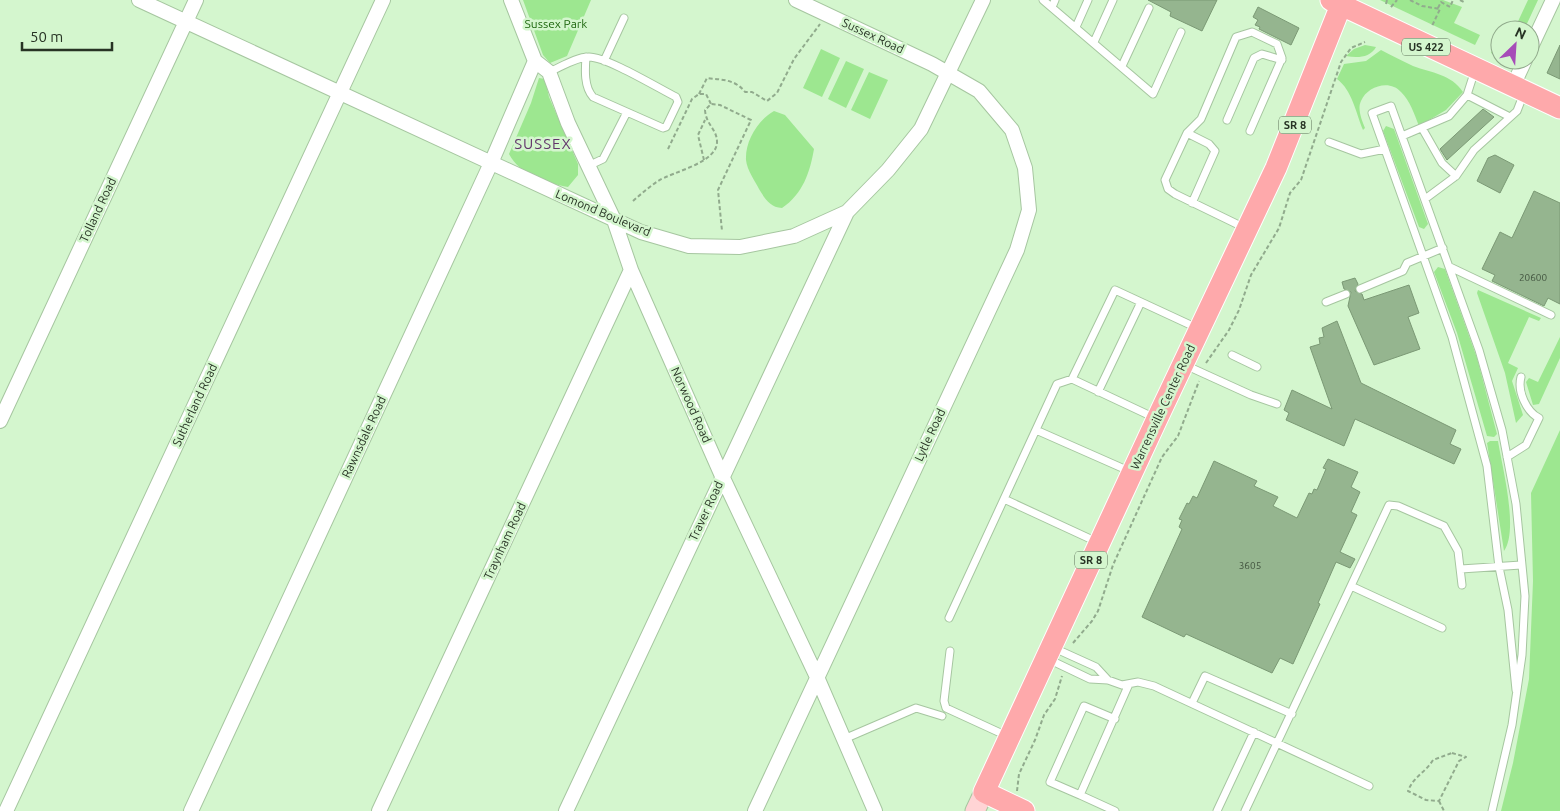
<svg xmlns="http://www.w3.org/2000/svg" width="1560" height="811" viewBox="0 0 1560 811" font-family="Ubuntu,sans-serif">
<style>
.green{fill:#9de790}
.building{fill:#95b58f;stroke:#7b9975}
.lines{fill:none;stroke-linecap:round;stroke-linejoin:round}
.service-casing{stroke:#a6c6a0;stroke-width:9}
.minor-casing{stroke:#a6c6a0;stroke-width:16}
.secondary-casing{stroke:#a6c6a0;stroke-width:21}
.primary-casing{stroke:#fff;stroke-width:23}
.path{stroke:#91ab8d;stroke-width:2;stroke-dasharray:4 2.5;stroke-linecap:butt}
.service{stroke:#fff;stroke-width:7}
.minor{stroke:#fff;stroke-width:14}
.secondary{stroke:#ffd4d5;stroke-width:19}
.primary{stroke:#fea9ab;stroke-width:21}
.labels{text-anchor:middle;stroke-width:5;stroke-linejoin:round;paint-order:stroke}
.number-label{font-size:10px;fill:#42543f}
.shield{fill:#d4f6ce;stroke:#5b6e57;stroke-width:1}
.shield-label{font-size:11px;font-weight:bold;fill:#273324}
.park-label{font-size:12px;fill:#1f6710;stroke:#d4f6ce}
.street-label{font-size:12px;fill:#273324;stroke:#d4f6ce}
.quarter-label{font-size:15px;letter-spacing:1px;fill:#62356b;stroke:#d4f6ce}
</style>
<rect width="100%" height="100%" fill="#d4f6ce"/>
<path class="green" d="M523,0H591L567,56L550,63L543,55Z
M1380,0H1443L1462,7L1454,23L1480,35L1475,45Z
M1528,0H1538L1524,30H1514Z
M1500,33V57L1491,53Z
M1365,45L1376,47C1370,58 1357,58 1346,56L1354,49Z
M821,49L840,58L822,97L803,88Z
M1381,50C1391,55 1402,61 1413,66C1432,73 1451,74 1463,92L1446,110L1419,126C1414,113 1410,101 1401,92C1390,79 1367,86 1361,101C1357,109 1362,120 1365,128L1363,130C1356,113 1352,90 1337,79L1344,64L1366,61Z
M846,61L864,69L846,108L828,99Z
M869,72L888,80L870,119L851,110Z
M539,78L545,79L549,97L578,164V175L568,187C546,183 520,175 509,154L531,103Z
M774,111L785,115L814,149C810,172 803,194 782,208C770,207 765,199 759,189C755,181 747,170 746,160C745,141 758,120 774,111Z
M1386,126L1394,129L1428,224L1424,229L1419,227L1383,131Z
M1438,267L1445,269L1477,358L1497,434L1494,437L1487,436L1457,333L1434,272Z
M1478,290L1541,318L1539,321L1529,317L1508,363L1518,368L1512,381L1523,415L1516,423L1505,373L1477,293Z
M1560,337V358L1539,404L1533,405L1526,382L1529,378L1538,382Z
M1560,430V811H1501L1513,763L1529,679L1533,581L1531,493Z
M1490,441H1498C1502,466 1519,530 1504,551L1487,443Z"/>
<path class="building" d="M1148,0H1217L1202,31L1170,16L1171,12Z
M1258,7L1299,28L1291,45L1259,29L1260,27L1255,25L1258,20L1253,17Z
M1560,45V79L1547,73Z
M1483,109L1494,117L1447,160L1440,149Z
M1495,155L1514,165L1500,193L1477,181L1488,158Z
M1534,191L1560,203V304L1548,298L1544,306L1492,281L1495,275L1482,269L1500,232L1512,238Z
M1355,278L1358,284L1355,291L1362,294L1364,300L1409,285L1419,313L1408,317L1420,349L1374,365L1348,306L1351,292L1344,289L1342,282Z
M1337,321L1361,383L1456,430L1450,444L1461,449L1454,464L1355,419L1344,446L1286,420L1289,413L1284,410L1292,390L1332,409L1310,347L1320,344L1319,338L1324,337L1322,328Z
M1328,459L1358,472L1351,487L1360,492L1351,512L1357,515L1340,552L1355,559L1350,568L1336,562L1318,603L1320,604L1293,664L1280,658L1272,673L1186,634L1184,637L1142,617L1182,529L1179,527L1182,520L1179,519L1187,503L1189,504L1193,496L1197,498L1214,461L1257,481L1254,486L1278,497L1273,506L1297,518L1309,493L1312,494L1314,489L1317,490L1326,469L1323,468Z"/>
<g class="lines">
<g class="service-casing">
<path id="service" d="M1043,0L1153,94L1181,32
M1052,7L1055,0
M1076,27L1088,0
M1094,42L1113,0
M604,61L624,18
M1122,66L1149,8
M1475,70L1467,95L1510,117
M549,72C561,67 576,57 589,57C607,57 658,88 676,97L678,102L666,127L663,128L593,97C584,87 585,70 586,57
M1227,120L1254,58L1262,54L1282,60
M1422,128L1442,163L1456,176
M1187,133L1209,144L1215,151L1192,203
M1402,136L1449,116L1467,95
M1329,142L1361,154L1385,149
M588,166L603,159L627,112
M1425,199L1456,176L1474,150L1517,111L1524,93
M1245,228L1175,194L1168,189L1165,180L1187,133L1201,119L1236,37L1252,32L1277,44L1282,58L1250,131
M1450,267L1551,315
M1360,289L1403,271L1407,263L1443,248
M1326,302L1346,294
M1232,355L1257,367
M1185,365L1251,395L1277,404
M1072,379L1115,290L1197,328
M1098,392L1141,302
M1036,430L1129,471
M1507,457L1526,445L1539,418C1527,412 1517,392 1521,377
M1004,499L1097,542
M1461,569L1521,565
M1351,586L1442,628
M949,618L1057,384L1072,379L1155,418
M1054,648L1096,667L1108,680
M950,651L944,701L946,708L1007,736
M1048,659L1090,679L1108,680L1122,685L1138,682L1154,686L1369,786
M1192,703L1205,676L1292,714
M844,739L916,708L942,716
M1080,795L1050,782L1084,706L1115,719
M1115,811L1080,795L1129,684
M1217,811L1254,732
M1245,811L1389,505L1398,506L1444,526L1458,551L1462,585
M1492,811L1512,725L1522,655L1525,596L1516,504L1502,430L1479,350L1391,106L1372,113L1452,337L1487,466L1499,567L1508,610L1516,690"/>
</g>
<g class="minor-casing">
<path id="minor" d="M139,0L641,232L689,246L740,247L794,236L847,212L888,170L921,129L983,0
M511,0L535,61L549,72L568,123L614,220L631,270L722,476L817,677L875,811
M1530,49L1553,0
M1513,86L1525,60
M0,421L196,0
M6,811L383,0
M191,811L491,163L535,61
M379,811L631,270
M566,811L847,212
M755,811L1017,250L1029,210L1025,168L1012,130L979,91L932,64L796,0"/>
</g>
<g class="secondary-casing">
<path id="secondary" d="M975,811L984,792"/>
</g>
<g class="primary-casing">
<path id="primary" d="M1331,0L1560,108
M1024,811L984,792L1157,419L1276,168L1343,0"/>
</g>
<path class="path" d="M1410,0L1422,6L1440,9L1432,26
M1460,0L1464,2
M1386,4L1387,0
M1391,7L1397,0
M1438,8L1441,2L1450,7L1453,0
M699,94L707,78C722,80 735,79 745,92H752L767,101L777,93L794,59L820,24
M668,149L692,99L699,94H706L711,104
M704,160L698,135L705,120
M633,201C641,194 649,187 658,181C672,172 717,163 717,142C717,129 706,125 705,110L711,104L720,105L751,120L718,190L722,231
M1206,363L1229,330L1239,310L1251,275L1279,228L1290,193L1301,180L1341,62L1351,48L1365,42
M1073,643L1092,621L1098,611L1113,565L1162,457L1178,436L1199,381
M1452,753L1466,757L1459,761L1439,801L1426,800L1408,791C1413,777 1426,772 1433,760Z
M1017,791L1019,774L1035,740L1044,715L1055,699L1062,676
M1439,801L1444,811"/>
<use href="#service" class="service"/>
<use href="#minor" class="minor"/>
<use href="#secondary" class="secondary"/>
<use href="#primary" class="primary"/>
</g>
<g class="labels">
<g class="number-label">
<text x="1533" y="281">20600</text>
<text x="1250" y="569">3605</text>
</g>
<g class="shield">
<rect x="1402" y="38.5" width="48" height="17" rx="4"/>
<rect x="1279" y="116.5" width="32" height="17" rx="4"/>
<rect x="1075" y="551.5" width="32" height="17" rx="4"/>
</g>
<g class="shield-label">
<text x="1426" y="51">US 422</text>
<text x="1295" y="129">SR 8</text>
<text x="1091" y="564">SR 8</text>
</g>
<g class="park-label">
<text x="556" y="28">Sussex Park</text>
</g>
<g class="street-label">
<text transform="translate(873 36) rotate(25)" y="4">Sussex Road</text>
<text transform="translate(98 210) rotate(-65)" y="4">Tolland Road</text>
<text transform="translate(603 213) rotate(23)" y="4">Lomond Boulevard</text>
<text transform="translate(195 405) rotate(-65)" y="4">Sutherland Road</text>
<text transform="translate(691 405) rotate(66)" y="4">Norwood Road</text>
<text transform="translate(1163 407) rotate(-65)" y="4">Warrensville Center Road</text>
<text transform="translate(930 435) rotate(-65)" y="4">Lytle Road</text>
<text transform="translate(364 437) rotate(-65)" y="4">Rawnsdale Road</text>
<text transform="translate(706 511) rotate(-65)" y="4">Traver Road</text>
<text transform="translate(505 541) rotate(-65)" y="4">Traynham Road</text>
</g>
<g class="quarter-label">
<text x="543" y="149">SUSSEX</text>
</g>
</g>
<g transform="translate(1515 45) rotate(25)"><circle r="24" fill="#d4f6ce" stroke="#8fa88a"/>
<path d="M0-4L9 19L0 12L-9 19Z" fill="#a64cb8"/>
<text y="-8" font-size="14" font-weight="bold" text-anchor="middle" fill="#273324">N</text>
</g>
<path d="M22 42v8h90v-8" fill="none" stroke="#273324" stroke-width="2.5"/>
<text x="30" y="42" font-size="15" fill="#273324" stroke="#d4f6ce" stroke-width="4" paint-order="stroke">50 m</text>
</svg>
